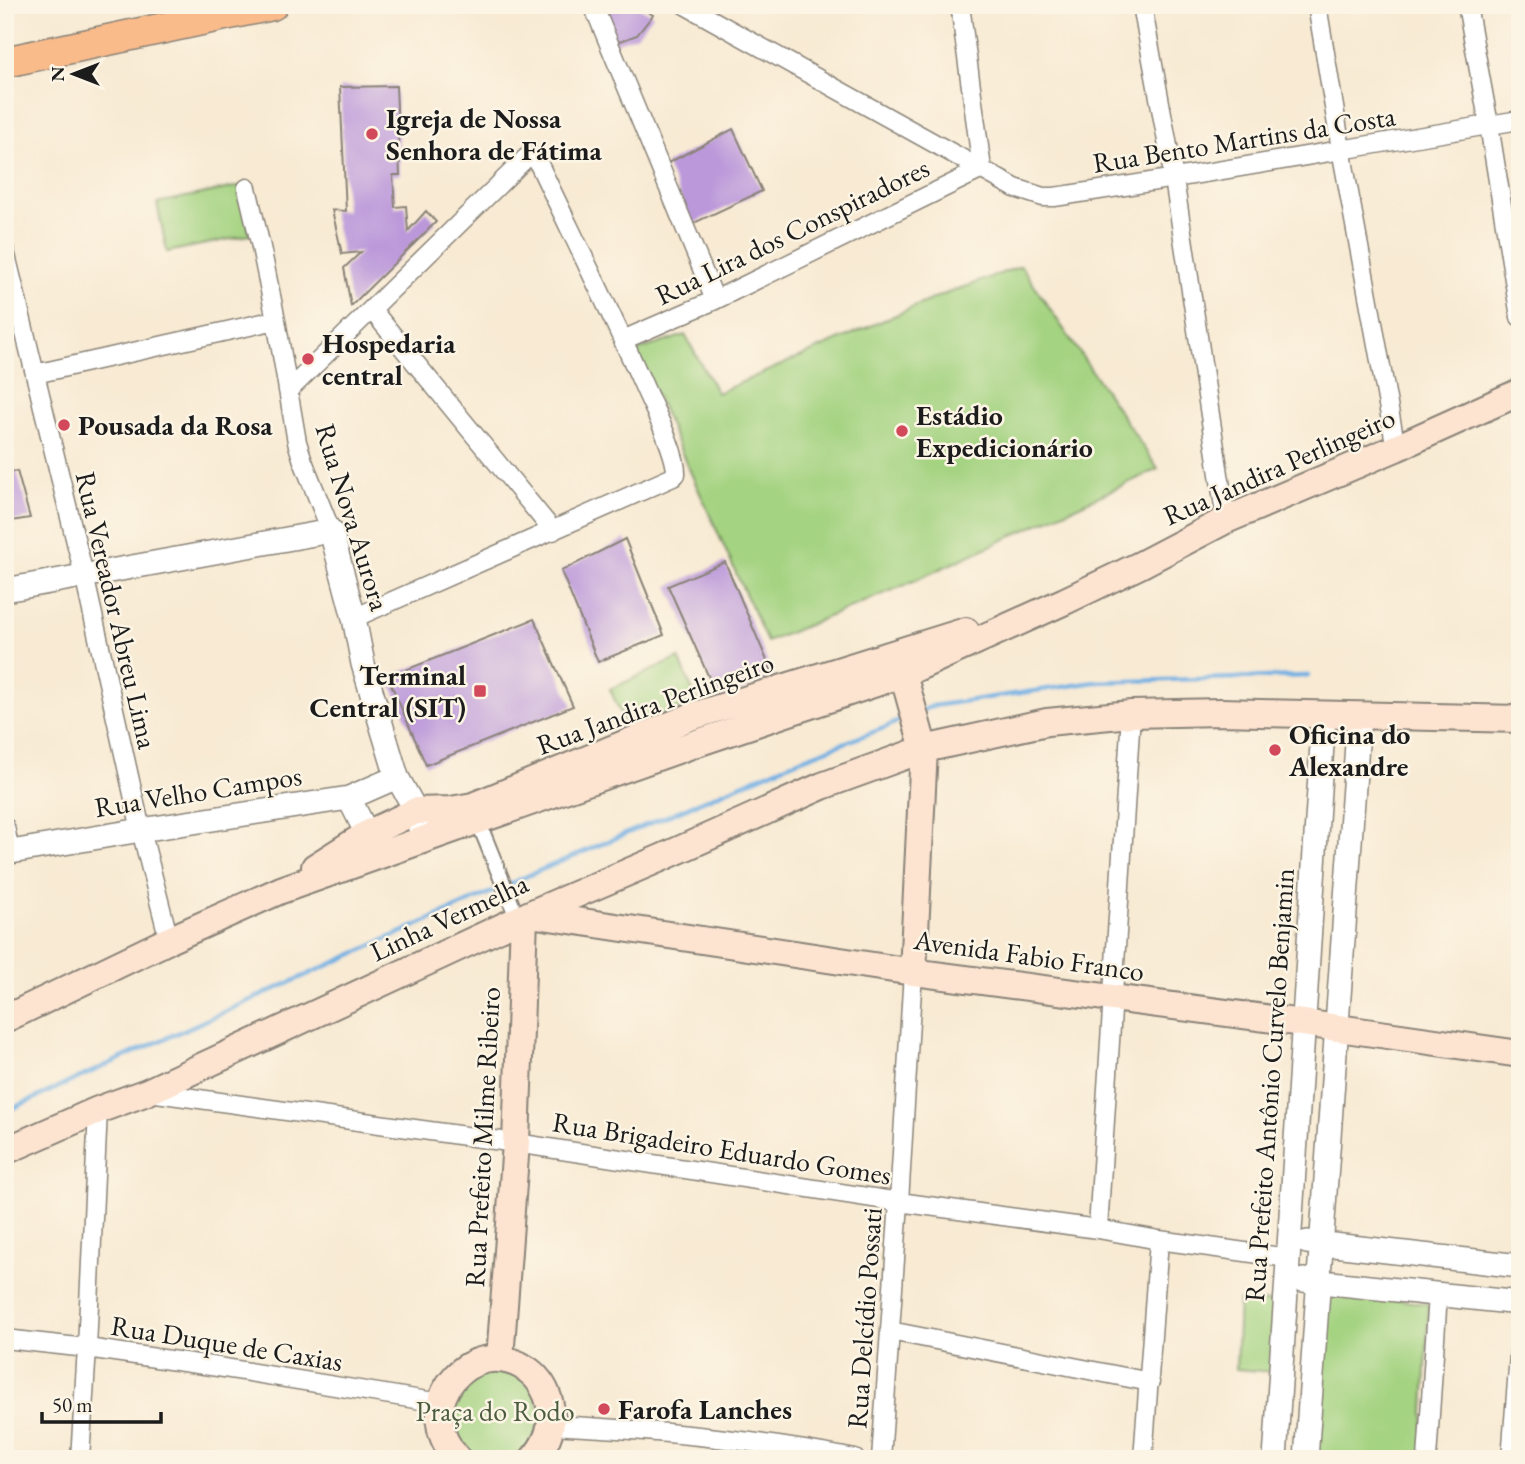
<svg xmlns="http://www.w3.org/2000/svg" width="1525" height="1464" viewBox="0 0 1525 1464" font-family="'EB Garamond',serif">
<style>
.green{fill:#a4d381;stroke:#60784e;stroke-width:2}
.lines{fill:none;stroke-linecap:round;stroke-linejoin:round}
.stream{stroke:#6fafe3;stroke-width:4.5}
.building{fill:#bb98da}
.pedestrian-casing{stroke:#8a8378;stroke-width:18}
.minor-casing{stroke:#8a8378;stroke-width:21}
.tertiary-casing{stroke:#8a8378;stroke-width:26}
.secondary-casing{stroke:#8a8378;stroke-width:30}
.trunk-casing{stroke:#8a8378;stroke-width:33}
.pedestrian{stroke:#fff;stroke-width:14}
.minor{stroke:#fff;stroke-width:18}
.tertiary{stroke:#fff;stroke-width:23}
.secondary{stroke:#fde4d1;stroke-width:26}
.trunk{stroke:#fabb8b;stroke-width:30}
.poi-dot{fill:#d1495b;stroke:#fcf5e5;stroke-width:2.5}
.labels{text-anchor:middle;stroke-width:5;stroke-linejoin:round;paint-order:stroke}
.poi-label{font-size:28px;font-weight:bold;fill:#1c1c1c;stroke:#fcf5e5;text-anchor:start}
.street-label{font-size:28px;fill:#1c1c1c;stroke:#fcf5e5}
.park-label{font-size:28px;fill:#4c5c3f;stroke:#fcf5e5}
</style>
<rect width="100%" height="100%" fill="#fcf5e5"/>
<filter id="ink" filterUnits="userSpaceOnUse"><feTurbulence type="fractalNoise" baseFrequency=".0143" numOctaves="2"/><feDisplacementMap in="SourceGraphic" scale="14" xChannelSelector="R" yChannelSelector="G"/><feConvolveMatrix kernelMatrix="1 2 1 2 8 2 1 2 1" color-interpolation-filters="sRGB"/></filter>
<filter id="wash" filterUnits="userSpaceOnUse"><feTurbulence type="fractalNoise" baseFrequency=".00686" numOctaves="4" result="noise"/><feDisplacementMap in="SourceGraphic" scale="28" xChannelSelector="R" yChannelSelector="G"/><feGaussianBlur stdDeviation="1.57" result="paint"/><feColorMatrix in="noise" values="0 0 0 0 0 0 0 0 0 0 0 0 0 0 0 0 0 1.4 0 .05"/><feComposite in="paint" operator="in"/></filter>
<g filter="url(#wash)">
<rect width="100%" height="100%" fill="#f8ead3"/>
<path class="green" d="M240,186L250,235L167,252L157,203Z
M1021,266L1158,469L905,585L767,642L636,351L685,335L717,393L937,297Z
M679,658L697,701L628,730L610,689Z
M1330,1291L1429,1304L1422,1459H1311L1323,1307Z
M1239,1301L1278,1303L1274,1372L1236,1369Z
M483,1365L529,1377L544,1421L524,1453L514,1459H475L463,1452L447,1426V1402Z"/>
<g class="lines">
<path class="stream" d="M923,710L933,706L1095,682L1308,676
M5,1112L135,1052L534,873L796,761L884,728L905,718"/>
</g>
<g id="blocks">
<path class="building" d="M602,5H635L653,15L637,35L613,44Z
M396,86L400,175H393L395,207L406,206L408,231L426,211L436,222L351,306L344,268L361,252L342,254L332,210L346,211L340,87Z
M733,129L762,191L692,224L666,164Z
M17,471L30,518L5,522V473Z
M625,539L664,635L598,662L561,571Z
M725,562L774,677L719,700L668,586Z
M534,619L573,706L426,765L388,677Z"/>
</g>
</g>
<g filter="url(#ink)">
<use href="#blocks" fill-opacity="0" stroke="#8a8378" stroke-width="2"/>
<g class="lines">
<g class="pedestrian-casing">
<path id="pedestrian" d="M478,821L518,920"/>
</g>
<g class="minor-casing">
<path id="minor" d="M593,5L715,300
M685,5L1015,188L1043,197H1054C1209,174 1364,145 1520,120
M960,5L982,169
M1142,5L1174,179L1226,520
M1317,5L1341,149L1396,448
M1467,5L1489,125L1520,317
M247,188L261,247L276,320L297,442L303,461L331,531
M5,251L84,575L141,830L169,940
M372,310L553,531
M623,340L715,300L982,169
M35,374L276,320
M288,391L526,158L530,156L536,158C573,236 612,314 647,393C655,411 677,454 676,474L673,477L354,618
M5,827L10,852
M149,1092L516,1143L899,1202L1098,1229L1159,1240L1288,1258
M1098,1229L1131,714
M890,1331L1150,1382
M5,1339L87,1348L218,1367L440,1403
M551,1425C653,1430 755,1439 855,1459
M80,1459L87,1348L98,1110
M881,1459L899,1202L913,972
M1143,1459L1159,1240
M1427,1459L1438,1294
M1511,1459L1520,1342"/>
</g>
<g class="tertiary-casing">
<path id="tertiary" d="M5,590L331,531L354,618L363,664L397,777L416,811L420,828
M349,798L367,834L378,845
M5,853L141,830L349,798L397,777
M1307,1242L1520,1266
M1303,1280L1520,1303
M1275,1459L1324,714
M1306,1459L1359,716"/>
</g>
<g class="secondary-casing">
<path id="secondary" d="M895,660L903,674L924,749L913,972
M315,867L367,834L416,811L451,810L473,806L690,717L966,631
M530,914L913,972L1303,1023L1520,1054
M5,1019L169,940L281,890L697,743L903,674L1065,601L1140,565L1226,520L1396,448L1520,392
M5,1151L98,1110L147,1092L530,914L661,858L822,786L924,749L1047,722L1131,714L1221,712L1520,719
M500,1359L516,1143L524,917
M458,1459C407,1406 472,1330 528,1370C540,1379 547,1391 550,1405C554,1426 547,1444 533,1459"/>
</g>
<g class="trunk-casing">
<path id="trunk" d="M5,62L272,5"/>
</g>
<use href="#pedestrian" class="pedestrian"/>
<use href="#minor" class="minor"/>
<use href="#tertiary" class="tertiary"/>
<use href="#secondary" class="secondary"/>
<use href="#trunk" class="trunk"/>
</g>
</g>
<g class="poi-dot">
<circle cx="372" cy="134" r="7"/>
<circle cx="308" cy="359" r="7"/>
<circle cx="64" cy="425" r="7"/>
<circle cx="902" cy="431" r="7"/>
<rect x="473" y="684" width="14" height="14" rx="3.5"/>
<circle cx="1275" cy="750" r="7"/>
<circle cx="604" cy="1409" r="7"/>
</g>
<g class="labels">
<g class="poi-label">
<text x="386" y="128">Igreja de Nossa<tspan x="386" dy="32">Senhora de Fátima</tspan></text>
<text x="322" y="353">Hospedaria<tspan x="322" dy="32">central</tspan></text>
<text x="916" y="425">Estádio<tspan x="916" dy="32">Expedicionário</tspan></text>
<text x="78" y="435">Pousada da Rosa</text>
<text x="466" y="685" text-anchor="end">Terminal<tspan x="466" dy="32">Central (SIT)</tspan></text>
<text x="1289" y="744">Oficina do<tspan x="1289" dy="32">Alexandre</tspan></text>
<text x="618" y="1419">Farofa Lanches</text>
</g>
<g class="street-label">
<text transform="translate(1244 139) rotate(-9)" y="10">Rua Bento Martins da Costa</text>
<text transform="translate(792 231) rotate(-26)" y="10">Rua Lira dos Conspiradores</text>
<text transform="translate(1279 466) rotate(-24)" y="10">Rua Jandira Perlingeiro</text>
<text transform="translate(353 517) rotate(73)" y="10">Rua Nova Aurora</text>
<text transform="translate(117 610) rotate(77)" y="10">Rua Vereador Abreu Lima</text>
<text transform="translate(655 703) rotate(-20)" y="10">Rua Jandira Perlingeiro</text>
<text transform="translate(198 791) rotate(-9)" y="10">Rua Velho Campos</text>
<text transform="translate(449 917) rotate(-25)" y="10">Linha Vermelha</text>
<text transform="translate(1029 955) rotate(8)" y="10">Avenida Fabio Franco</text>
<text transform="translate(1269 1085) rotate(-86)" y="10">Rua Prefeito Antônio Curvelo Benjamin</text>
<text transform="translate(482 1137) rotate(-87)" y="10">Rua Prefeito Milme Ribeiro</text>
<text transform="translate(722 1148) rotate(9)" y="10">Rua Brigadeiro Eduardo Gomes</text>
<text transform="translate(864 1318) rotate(-86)" y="10">Rua Delcídio Possati</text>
<text transform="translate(227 1343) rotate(9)" y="10">Rua Duque de Caxias</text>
</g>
<g class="park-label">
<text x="495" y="1421">Praça do Rodo</text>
</g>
</g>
<rect width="1525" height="1464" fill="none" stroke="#fcf5e5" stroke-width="28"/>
<g transform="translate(74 74) rotate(270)" stroke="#fcf5e5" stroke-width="5" paint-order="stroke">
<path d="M0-5L12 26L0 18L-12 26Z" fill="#1c1c1c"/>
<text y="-10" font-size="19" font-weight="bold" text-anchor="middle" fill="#1c1c1c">N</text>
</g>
<path d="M42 1412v10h119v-10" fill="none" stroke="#1c1c1c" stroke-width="3.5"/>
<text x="52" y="1412" font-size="21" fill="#1c1c1c" stroke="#fcf5e5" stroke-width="5" paint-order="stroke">50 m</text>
</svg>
